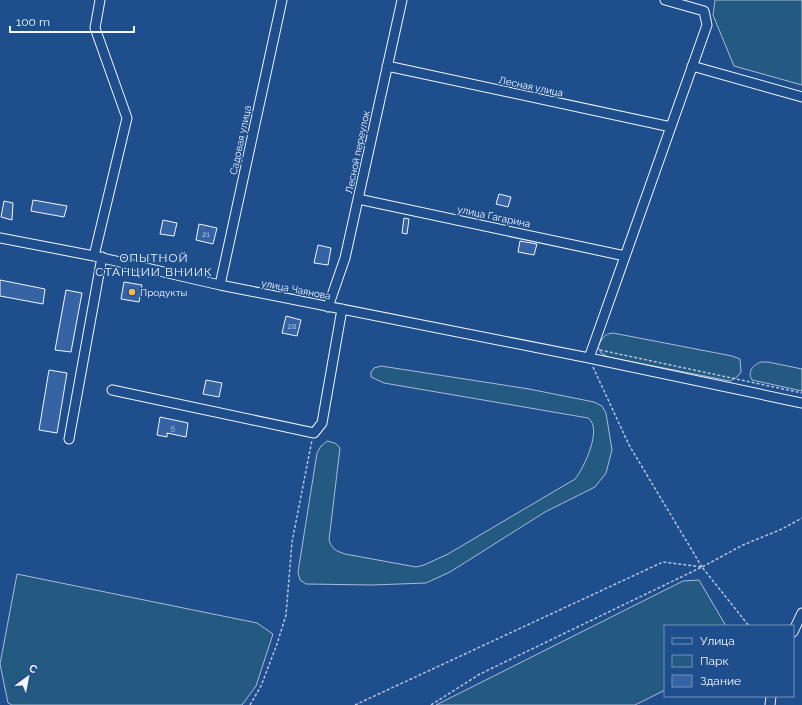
<svg xmlns="http://www.w3.org/2000/svg" width="802" height="705" viewBox="0 0 802 705" font-family="Raleway,sans-serif">
<style>
.green{fill:#245a82;stroke:#a8bbd7}
.building{fill:#3563a3;stroke:#f2f6ff}
.lines{fill:none;stroke-linecap:round;stroke-linejoin:round}
.minor-casing{stroke:#f2f6ff;stroke-width:11}
.path{stroke:#b3c4dc;stroke-width:1.5;stroke-dasharray:3 2;stroke-linecap:butt}
.minor{stroke:#1f4e8c;stroke-width:9}
.poi-dot{fill:#ffb74d;stroke:#1f4e8c;stroke-width:1.5}
.labels{text-anchor:middle;stroke-width:3;stroke-linejoin:round;paint-order:stroke}
.number-label{font-size:8px;fill:#c3d1e8}
.street-label{font-size:10px;fill:#f2f6ff;stroke:#1f4e8c}
.poi-label{font-size:10px;fill:#f2f6ff;stroke:#1f4e8c;text-anchor:start}
.quarter-label{font-size:12px;letter-spacing:1px;fill:#f2f6ff;stroke:#1f4e8c}
</style>
<rect width="100%" height="100%" fill="#1f4e8c"/>
<path class="green" d="M715,0H802V85L734,66L713,15Z
M613,333L732,356L740,359L741,372L737,377L730,381L608,357L601,353L598,347C602,338 604,334 613,333Z
M761,362H768L802,369V391L752,380C747,371 753,365 761,362Z
M381,366L529,389L594,402L602,406L606,413L612,450L606,473L595,487L545,512L450,572L426,583L372,585L306,584L300,580L298,572L317,453L321,446L327,441L335,443L340,448L329,540C332,549 336,551 345,554L416,567L424,565L448,554L575,479C584,468 603,428 588,418L384,383L371,377V372L374,368Z
M17,574L257,623L273,634L256,686L242,705H12L8,703L0,664Z
M699,580L726,626H665V690L635,705H436L683,581Z"/>
<path class="building" d="M499,194L511,197L508,207L496,204Z
M33,200L67,206L64,217L31,211Z
M4,201L13,203L12,220L1,217Z
M404,218L409,219L407,234L402,233Z
M163,220L177,223L174,236L160,234Z
M199,224L217,228L213,244L196,240Z
M520,241L537,244L534,255L518,252Z
M318,245L331,248L328,265L314,263Z
M0,280L45,289L43,304L0,296Z
M124,282L142,285L139,302L121,299Z
M66,290L82,293L71,352L55,350Z
M286,316L301,320L297,336L282,333Z
M49,370L67,373L57,433L39,430Z
M206,380L222,383L219,397L203,394Z
M160,417L188,423L186,437L167,433V437L157,435Z"/>
<g class="lines">
<g class="minor-casing">
<path id="minor" d="M387,66L671,127
M692,66L802,97
M358,199L625,256
M0,238L94,256L220,285L589,358L802,403
M94,256L127,118L95,28L100,0
M220,285L282,0
M328,307L345,258L402,0
M589,358L707,25L704,11L665,0
M112,390L314,433L322,423L342,309
M69,439L102,257
M793,632L802,613
M770,705L771,696"/>
</g>
<path class="path" d="M600,350L802,393
M593,367L629,445L702,567
M250,705L261,686L277,644L286,615L292,542L312,440
M355,705L663,562L702,567L749,626
M431,705L480,674L702,567L743,545L782,529L802,518"/>
<use href="#minor" class="minor"/>
</g>
<circle class="poi-dot" cx="132" cy="292" r="4"/>
<g class="labels">
<g class="number-label">
<text x="206" y="237">21</text>
<text x="292" y="329">28</text>
<text x="173" y="431">5</text>
</g>
<g class="street-label">
<text transform="translate(531 86) rotate(12)" y="4">Лесная улица</text>
<text transform="translate(240 140) rotate(-78)" y="4">Садовая улица</text>
<text transform="translate(357 152) rotate(-78)" y="4">Лесной переулок</text>
<text transform="translate(494 216) rotate(12)" y="4">улица Гагарина</text>
<text transform="translate(296 289) rotate(11)" y="4">улица Чаянова</text>
</g>
<g class="poi-label">
<text x="140" y="296">Продукты</text>
</g>
<g class="quarter-label">
<text x="154" y="262">ОПЫТНОЙ<tspan x="154" dy="14">СТАНЦИИ ВНИИК</tspan></text>
</g>
</g>
<rect x="664" y="625" width="130" height="72" fill="#1f4e8c" stroke="#7391ba"/>
<rect x="672" y="638" width="20" height="6" fill="#1f4e8c" stroke="#7391ba"/>
<text x="700" y="645" font-size="12" fill="#f2f6ff">Улица</text>
<rect x="672" y="655" width="20" height="12" fill="#245a82" stroke="#7391ba"/>
<text x="700" y="665" font-size="12" fill="#f2f6ff">Парк</text>
<rect x="672" y="675" width="20" height="12" fill="#3563a3" stroke="#7391ba"/>
<text x="700" y="685" font-size="12" fill="#f2f6ff">Здание</text>
<g transform="translate(28 677) rotate(32)" stroke="#1f4e8c" stroke-width="3" paint-order="stroke">
<path d="M0-3L7 15L0 10L-7 15Z" fill="#f2f6ff"/>
<text y="-6" font-size="11" font-weight="bold" text-anchor="middle" fill="#f2f6ff">С</text>
</g>
<path d="M10 26v6h124v-6" fill="none" stroke="#f2f6ff" stroke-width="2"/>
<text x="16" y="26" font-size="12" fill="#f2f6ff" stroke="#1f4e8c" stroke-width="3" paint-order="stroke">100 m</text>
</svg>
